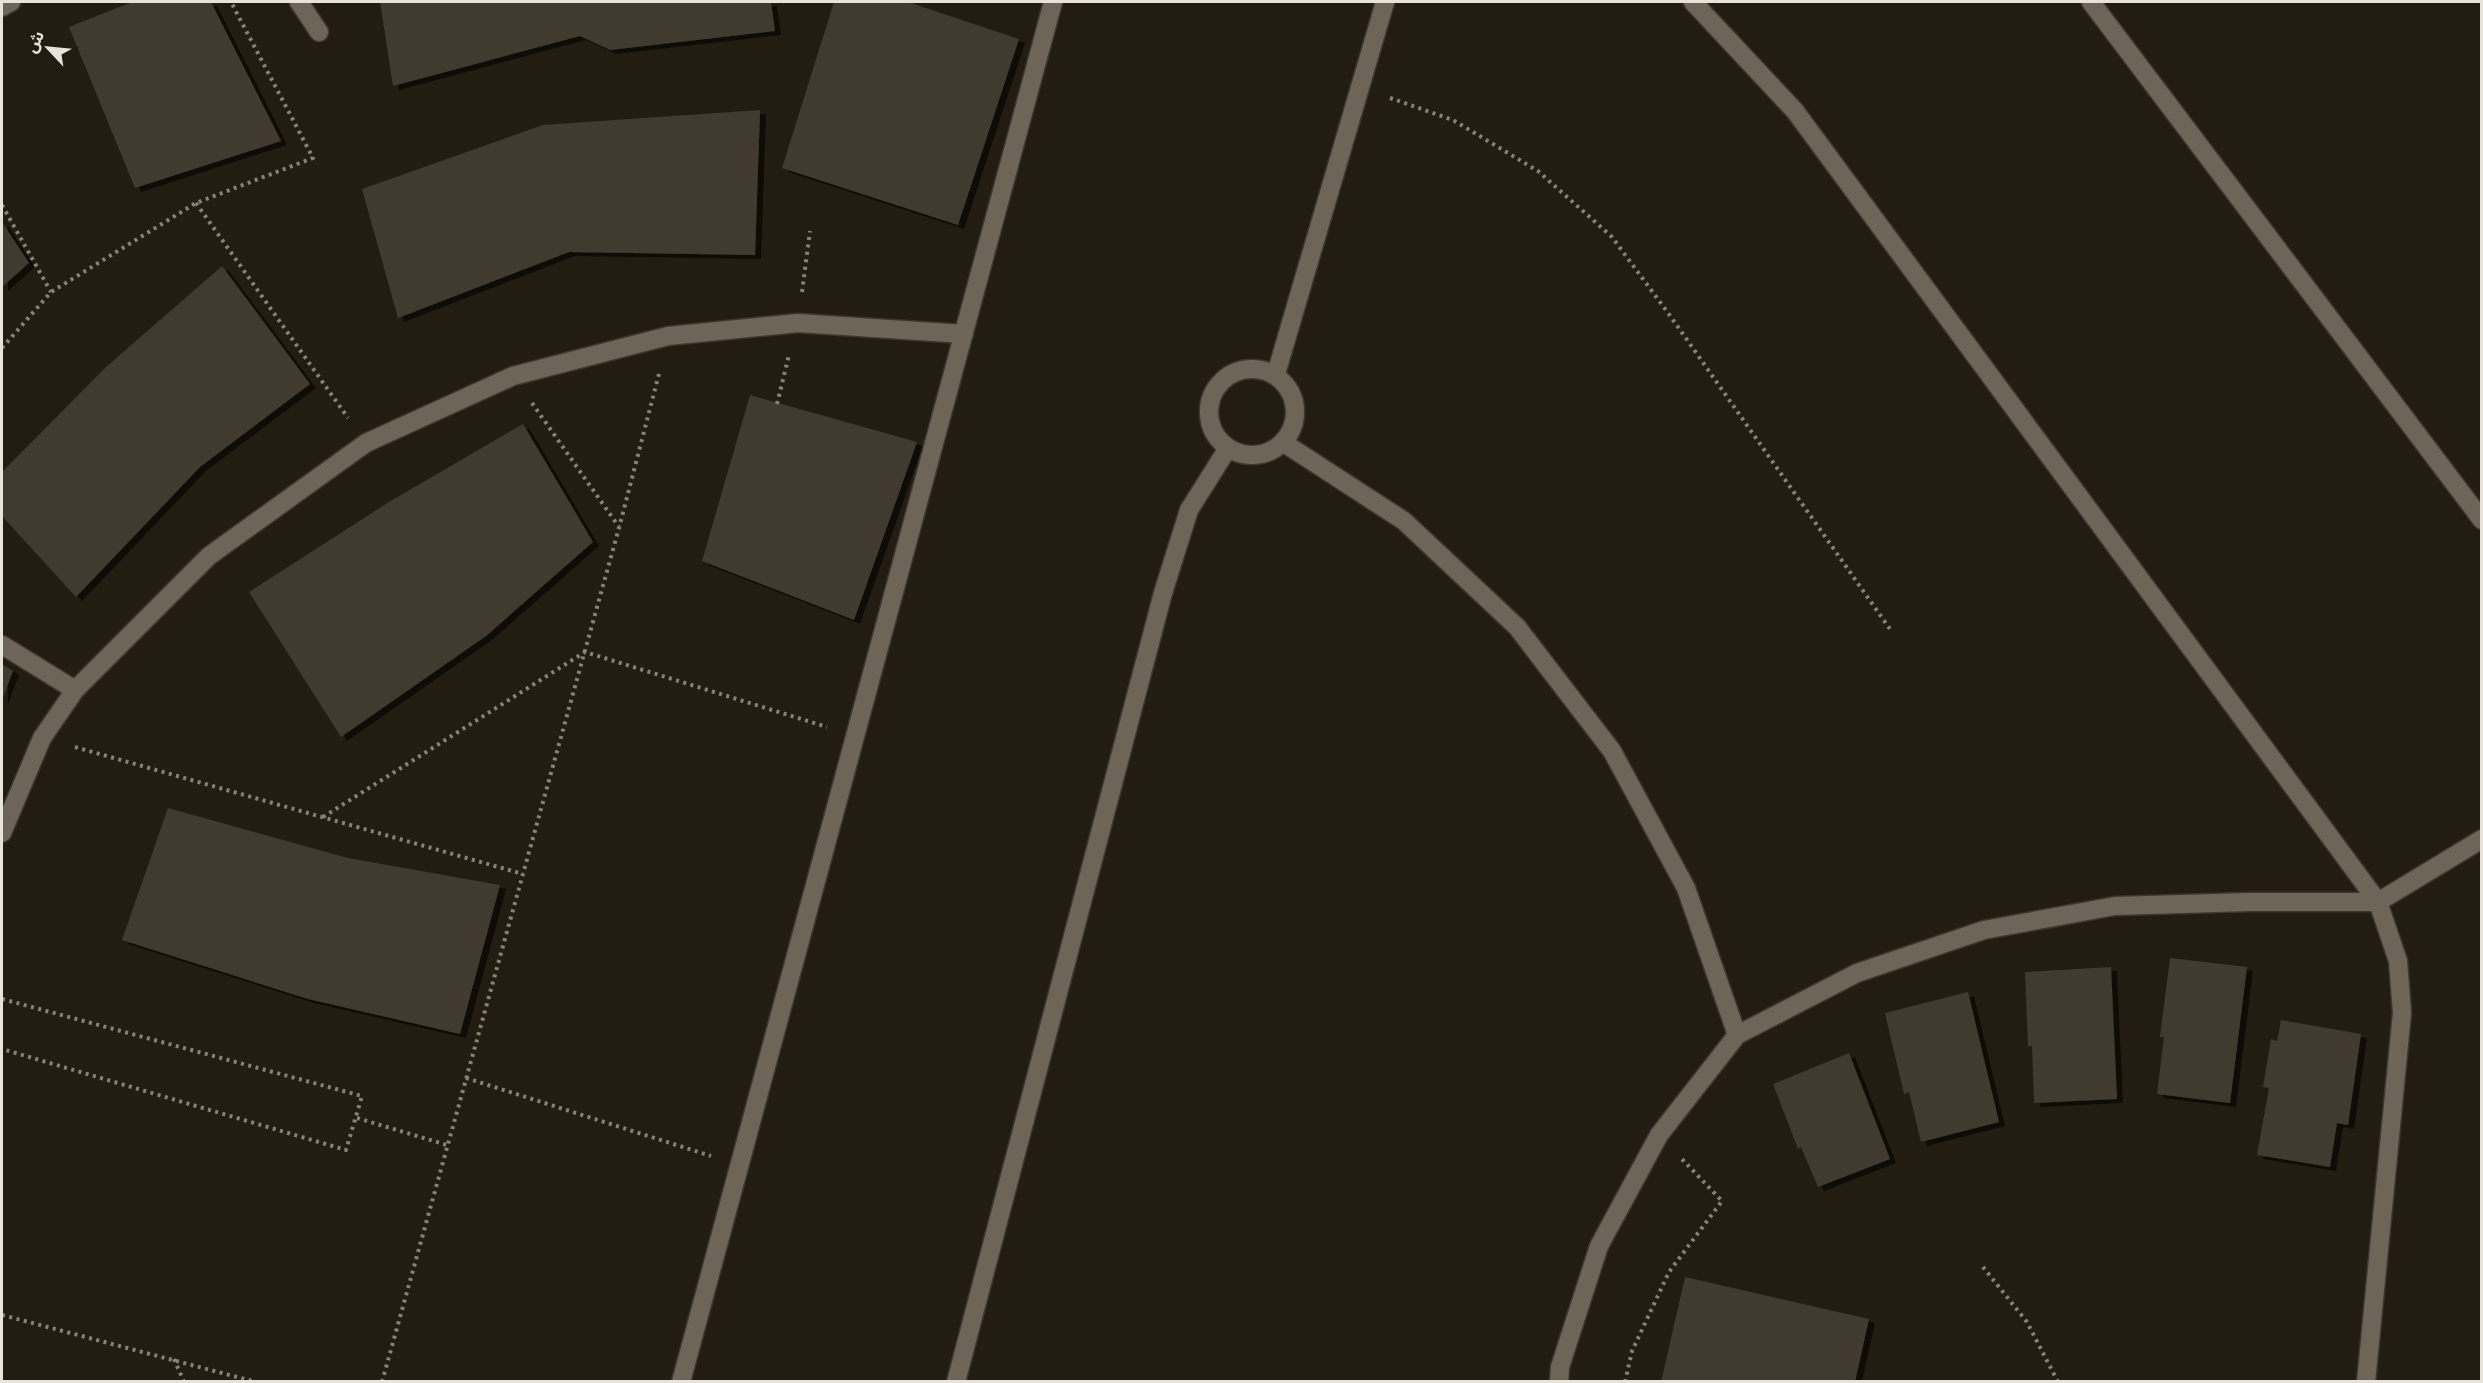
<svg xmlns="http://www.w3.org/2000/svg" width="2483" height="1383" viewBox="0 0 2483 1383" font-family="'Fira Sans Condensed','Noto Sans Arabic',sans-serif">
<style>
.building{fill:#403a2d;filter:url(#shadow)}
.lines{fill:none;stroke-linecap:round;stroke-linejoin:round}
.minor-casing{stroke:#3c3731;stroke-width:21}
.path{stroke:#888379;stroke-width:4;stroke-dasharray:3 4.5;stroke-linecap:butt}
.minor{stroke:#6d6658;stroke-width:18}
</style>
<defs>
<filter id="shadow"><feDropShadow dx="6" dy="4" stdDeviation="0" flood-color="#0009"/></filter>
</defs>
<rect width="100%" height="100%" fill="#231d11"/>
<path class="building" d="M132,2H211L281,141L135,188L69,27Z
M380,2H771L775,31L610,50L580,36L393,86Z
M834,2H908L1019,39L958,225L782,168Z
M760,110L755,255L569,252L398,318L362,189L543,125Z
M2,222L29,263L2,287Z
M222,266L310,384L200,467L76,597L2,516V472L106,367Z
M750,395L917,442L854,620L702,561Z
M523,424L593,542L486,636L341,737L249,592L389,502Z
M2,664L13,671L2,700Z
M168,808L348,858L500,885L460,1034L308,999L122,940Z
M2170,958L2247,967L2230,1103L2157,1094L2164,1037H2160Z
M2111,967L2117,1099L2034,1103L2032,1046H2028L2025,972Z
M1968,992L1999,1122L1921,1142L1909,1092L1904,1094L1885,1013Z
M2281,1020L2361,1034L2348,1125L2337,1123L2330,1167L2257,1155L2269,1088L2263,1087L2271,1039L2277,1041Z
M1849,1053L1890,1159L1818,1187L1801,1147L1798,1149L1773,1084Z
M1685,1277L1869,1319L1855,1382H1661Z"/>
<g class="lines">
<g class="minor-casing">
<path id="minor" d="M299,2L319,32
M1693,2L1795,111L2378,902L2398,961L2402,1013L2366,1382
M2091,2L2482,520
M2,7L11,2
M1209 412a43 43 0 1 1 86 0a43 43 0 1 1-86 0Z
M1276,374L1385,2
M1284,443L1404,521L1517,627L1612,751L1686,888L1737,1035
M2,645L75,690
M2,833L42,738L75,690L209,556L366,443L513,376L668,336L798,323L964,334
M681,1382L1053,2
M956,1382L1163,593L1189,510L1228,448
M1559,1382L1560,1367L1599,1246L1659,1135L1737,1035L1857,973L1984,930L2115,906L2249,902H2378L2482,839"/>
</g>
<path class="path" d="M1390,98L1453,120L1538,171L1612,237L1671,317L1892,632
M196,203L348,418
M2,205L51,292
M802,292L810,231
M2,348L51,292L196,203L313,158L231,2
M532,403L619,527
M777,404L789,355
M75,747L523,874
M323,817L585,652L827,727
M2,999L362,1096L346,1150L2,1049
M466,1078L711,1156
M357,1118L447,1145
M1983,1267L2027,1322L2058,1382
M2,1315L256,1382
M174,1359L184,1382
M382,1382L619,528L660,370
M1625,1382L1632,1351L1669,1272L1722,1201L1681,1158"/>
<use href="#minor" class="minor"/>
</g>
<rect width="2483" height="1383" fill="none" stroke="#e7e3db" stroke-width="6"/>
<g transform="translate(48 48) rotate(296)" stroke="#231d11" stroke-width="4.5" paint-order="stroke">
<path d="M0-4.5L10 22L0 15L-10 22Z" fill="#e7e3db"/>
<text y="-9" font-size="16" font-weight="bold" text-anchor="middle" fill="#e7e3db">ش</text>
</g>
</svg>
